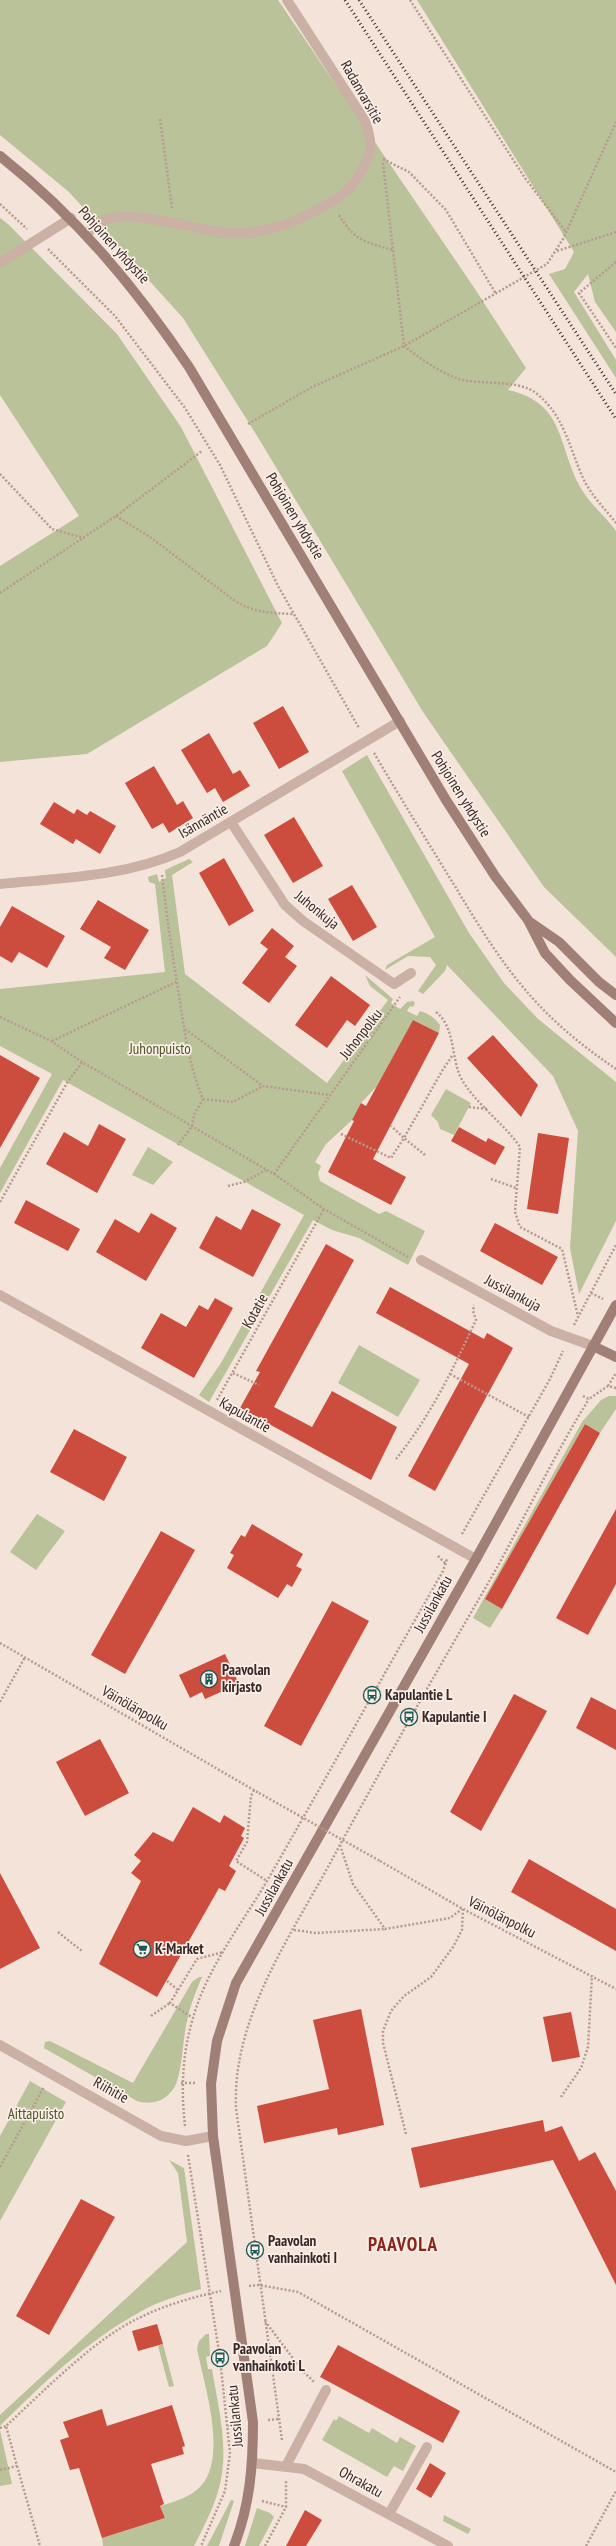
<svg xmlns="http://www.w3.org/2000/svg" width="616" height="2546" viewBox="0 0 616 2546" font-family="'PT Sans Narrow',sans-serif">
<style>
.green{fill:#bac299}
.building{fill:#cc4c3e}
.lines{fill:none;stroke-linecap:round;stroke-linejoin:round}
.path{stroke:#b79a8f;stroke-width:2.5;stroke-dasharray:2 2;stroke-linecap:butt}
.lane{stroke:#cbb1a5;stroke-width:10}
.street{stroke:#cbb1a5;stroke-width:10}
.secondary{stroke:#9f7f76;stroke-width:10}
.rail{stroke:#372927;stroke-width:3;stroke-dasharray:1 3;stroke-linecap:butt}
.path-bridge{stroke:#b79a8f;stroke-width:2.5;stroke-dasharray:2 2;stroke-linecap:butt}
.labels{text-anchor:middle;stroke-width:3.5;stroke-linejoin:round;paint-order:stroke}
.street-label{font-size:15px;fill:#372927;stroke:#faeee6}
.park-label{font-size:15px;fill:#4c5629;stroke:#faeee6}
.poi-label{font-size:15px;font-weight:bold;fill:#372927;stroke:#faeee6;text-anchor:start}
.district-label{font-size:19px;font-weight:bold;letter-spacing:1px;fill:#8a261c;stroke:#faeee6}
</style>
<rect width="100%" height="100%" fill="#f3e3d9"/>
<path class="green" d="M0,0H278L473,286L526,368L508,390C567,403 557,448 582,490C591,505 606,517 616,531V957L544,887L423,712L259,439L183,318L69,192L0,135Z
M417,0H616V332L595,302L588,274L574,292L616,360V378L549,274L565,269L574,252Z
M0,218L8,224L117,334L181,427L282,623L267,646L87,754L0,762V566L79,516L0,395Z
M367,755L469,933L504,983L538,1019L616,1082V1221L579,1294L570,1248L578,1131L553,1076L447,965L445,971L423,994L418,991L436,965L430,957L408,956L385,970L387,965L435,937L342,771Z
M189,859L193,862L172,875L185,974L327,1083L388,1000L370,986L365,975L393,999L391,1003L400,1009L407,1002L413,1001L415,1003L413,1007L410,1006L407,1011L417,1016L420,1011C428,1013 435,1018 440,1025L439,1033L413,1020L377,1086L361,1103L352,1120L326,1144L315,1162L321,1166L318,1173L320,1181L379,1214L386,1211L425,1231L408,1265L359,1238L332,1230L313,1220L209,1402L199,1395L221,1363L304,1215L63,1080L0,1193V1168L52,1074L0,1046V989L165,972L155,884L149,882L148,877L157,874L159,882L166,878L165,870Z
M446,1089L471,1103L454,1135L440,1129L438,1122L431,1115Z
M148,1147L173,1162L153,1185L132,1175Z
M359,1345L420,1380L398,1417L338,1383Z
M609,1396H616V1409L600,1433L585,1424L485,1599L502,1609L490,1628L473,1618L582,1422L601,1400Z
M37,1514L65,1531L36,1570L10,1552Z
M199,1977H202C196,1991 190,2006 187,2021C183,2037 182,2076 174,2088C165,2102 151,2105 137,2101L44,2048L45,2042L50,2041L133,2083L192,1982Z
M30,2081L66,2102L0,2221V2136Z
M169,2160L184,2168L201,2289C180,2295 159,2301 140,2312C88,2340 42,2384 0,2426V2415L187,2242L178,2173Z
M206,2334H209L210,2356L206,2357L208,2369H212C218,2406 229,2446 220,2484C215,2506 204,2526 194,2546H103L102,2538L165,2518L160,2506C174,2502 191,2497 201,2486C228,2456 204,2384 197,2349L199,2341Z
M163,2344L174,2386L169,2387L158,2346Z
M339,2416L369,2433L372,2428L397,2443L400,2437L416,2446L403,2471L394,2466L387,2477L322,2440L334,2419L336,2421Z
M0,2430L12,2484L0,2486Z
M231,2500L234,2501L219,2546H207Z
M257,2508L270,2513L274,2517L259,2546H245Z
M444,2515L471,2529L468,2534L443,2521Z"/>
<path class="building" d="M283,706L309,752L279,769L253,723Z
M209,733L233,774L240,770L250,786L223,802L215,788L207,793L181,750Z
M154,766L177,805L183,801L193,818L169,833L163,823L152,829L125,783Z
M54,802L74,814L77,809L87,815L90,811L116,826L100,854L76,839L73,844L40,824Z
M294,817L323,866L293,883L264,835Z
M224,858L254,911L229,926L199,873Z
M352,885L377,927L353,941L328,899Z
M98,900L149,930L125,970L104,958L111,947L80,929Z
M12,906L65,936L47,968L19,952L12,963L0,956V927Z
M272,928L294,946L285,957L297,966L269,1003L242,983L268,949L260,943Z
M331,976L370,1005L355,1026L347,1020L327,1048L295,1025Z
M413,1020L439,1033L373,1159L406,1177L391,1205L328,1172L354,1121L352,1120L361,1103L366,1106Z
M493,1035L538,1085L521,1117L467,1058Z
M0,1055L40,1078L0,1148Z
M99,1124L126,1139L97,1193L46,1164L64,1132L88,1146Z
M459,1127L486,1142L488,1138L505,1147L495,1165L451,1141Z
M538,1133L569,1138L558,1214L527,1209Z
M26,1200L80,1229L68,1251L14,1223Z
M252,1209L281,1224L253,1277L199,1248L216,1216L241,1230Z
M151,1213L177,1228L146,1281L96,1252L115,1219L139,1233Z
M495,1223L558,1257L542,1285L480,1251Z
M326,1244L354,1260L274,1407L312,1427L332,1391L397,1427L371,1480L240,1408L260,1372L256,1371Z
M390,1287L484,1339L487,1333L513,1348L435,1491L408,1476L469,1364L376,1313Z
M215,1298L233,1308L194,1378L141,1348L161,1313L186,1327L199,1305L208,1310Z
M585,1424L600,1433L502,1609L485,1599Z
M74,1429L127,1457L104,1501L50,1472Z
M616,1509V1584L588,1635L556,1618Z
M252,1524L303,1554L296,1566L302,1569L292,1587L287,1584L278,1598L227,1568L234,1555L230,1553L241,1535L245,1537Z
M161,1531L195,1550L125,1674L91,1655Z
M332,1601L369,1621L301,1746L264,1726Z
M225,1654L239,1684L205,1699L202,1692L190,1698L179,1675Z
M514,1694L547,1711L481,1831L450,1812Z
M591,1697L616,1710V1750L576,1728Z
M100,1739L129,1793L85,1816L56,1762Z
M193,1807L220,1823L224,1815L245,1828L241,1836L244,1838L229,1866L236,1871L225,1891L219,1888L157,1997L99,1964L141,1881L131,1873L141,1861L134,1855L153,1832L173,1842Z
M529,1859L616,1909V1951L511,1892Z
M0,1873L40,1948L0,1969Z
M361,2009L384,2125L338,2135L337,2128L264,2143L257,2106L329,2089L313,2020Z
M571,2012L580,2057L552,2062L543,2017Z
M543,2120L545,2132L562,2126L579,2161L595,2152L616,2191V2285L553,2160L420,2188L411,2148Z
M81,2199L115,2217L49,2335L16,2316Z
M157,2324L163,2344L138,2351L132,2331Z
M338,2345L460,2411L443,2443L320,2377Z
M172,2405L185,2446L182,2447L184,2454L151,2464L164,2504L160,2506L165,2518L102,2538L79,2468L70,2470L60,2440L69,2437L63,2422L102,2409L107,2426Z
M430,2463L446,2473L431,2498L416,2489Z
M305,2510L322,2520L306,2546H286Z"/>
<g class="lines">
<path class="path" d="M410,0L525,178L566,232
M160,119L172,208
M383,159L409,172L446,210L496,294
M383,163L404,346C421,359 439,372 459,379C478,385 518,379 536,393C565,416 569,448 584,480C591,495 606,510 616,523
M0,204L27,229
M339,215C355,241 365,242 393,250
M48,249L115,316L185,408L220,465L278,586L359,728
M557,251L616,232
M616,262L579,293L616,348
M248,424L312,387L404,346L547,264L563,239L616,122
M0,474L52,529L84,538
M116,516L150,537L235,601C255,613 271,613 293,614
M0,593L116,516L202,451
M374,753C401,799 429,844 456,888C480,928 505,969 537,1003C560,1028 588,1050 616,1069
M162,875C167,918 173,960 180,1002C185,1035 190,1068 203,1099L194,1115L192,1126L178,1145
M436,1012C455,1027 451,1055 460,1076C472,1101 504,1123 520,1147L515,1212L520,1227L562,1249L578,1316
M0,1017L51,1041L82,1062L274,1174L324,1209L408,1257
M185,1029L263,1086L329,1095
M52,1041L176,982
M203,1099L233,1102L263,1086
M469,1107L487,1109
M341,1134L391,1158L404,1138L391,1126
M425,1155L404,1138L442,1071L452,1056
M274,1174L400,997
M491,1179L516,1188
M228,1186L244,1182L266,1170
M0,1202L67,1083L82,1062
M591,1293L603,1299
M574,1325L616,1245
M233,1373L259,1385
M450,1374L529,1417
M608,1386L616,1373
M583,1396L589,1399L608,1386L616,1388
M217,1400L324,1209
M396,1459C430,1417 453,1369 476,1320L473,1311L474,1305
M462,1534L550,1379L563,1351
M438,1556L445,1563
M0,1643L259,1793
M0,1702L25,1657
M254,1790L251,1796L247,1842L236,1861L267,1881
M340,1845L353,1884L385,1929L450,1918L462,1909
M380,1861L463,1909L616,1989
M294,1930L316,1933L385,1929
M58,1932L82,1951
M167,1981L178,1990L170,2003L193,2018
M178,1990L197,1959L224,1952
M151,2016L170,2003
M181,2083H197
M561,2097L581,2068L588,2047L592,1975
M185,2126C181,2090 182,2054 193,2018C207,1968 241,1925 267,1881C326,1778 384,1674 443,1571L447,1559
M406,2134L383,2043V2031L391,2011L404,1996L431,1977L453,1947L462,1930L463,1909
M188,2155L220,2358L230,2453L225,2491L201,2546
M0,2167L44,2087
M249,2286L259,2285L298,2292L616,2472
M265,2321L301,2369L314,2382
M268,2420L279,2419
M228,2426L239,2425
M0,2428L6,2426
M282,2440L236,2108C232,2016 293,1933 335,1854C383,1766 432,1679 483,1592C520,1529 550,1461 589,1399
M17,2466L40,2546
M0,2470L17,2466L6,2426C43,2392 94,2339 139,2318C165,2305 193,2297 221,2291
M262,2501L286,2507
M265,2546L286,2507V2481
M586,2546L616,2491"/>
<path class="lane" d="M286,2466L326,2390
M389,2514L427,2447"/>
<path class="street" d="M86,234C91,230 97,224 103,221C133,207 201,233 235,233C264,233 290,225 315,211C330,203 346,195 356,180C371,155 375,150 365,121L287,0
M0,263L71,218
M231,822L285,905L303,921L394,984L411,973
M0,884C60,878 124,877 180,852L400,721
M421,1260L551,1331L593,1346
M0,1295L476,1559
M0,2045L161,2136L186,2141L213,2136
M253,2463L304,2469L448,2546"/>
<path class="secondary" d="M0,156C77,217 135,287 189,367L446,800L495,876L528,920L545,953L570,980L616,1023
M530,922L559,942L599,982L616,995
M593,1346L616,1357
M234,2546C250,2505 253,2466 253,2422L213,2136L211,2084L217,2041L236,1983L476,1559L616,1305"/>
<path class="rail" d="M345,0L616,419
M359,0L616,394"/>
<path class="path-bridge" d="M259,1793L380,1861"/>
</g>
<defs>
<g id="building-ring" transform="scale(0.9)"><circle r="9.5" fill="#faeee6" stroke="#1a5a55" stroke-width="1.5"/><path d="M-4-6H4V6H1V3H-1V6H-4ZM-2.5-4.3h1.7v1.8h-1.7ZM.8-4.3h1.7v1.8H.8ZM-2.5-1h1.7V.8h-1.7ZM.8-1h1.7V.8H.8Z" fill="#1a5a55"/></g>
<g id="bus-ring" transform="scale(0.9)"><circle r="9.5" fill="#faeee6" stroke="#1a5a55" stroke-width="1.5"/><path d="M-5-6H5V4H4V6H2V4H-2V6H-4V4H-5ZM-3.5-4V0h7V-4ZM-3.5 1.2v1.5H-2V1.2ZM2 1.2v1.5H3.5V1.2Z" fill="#1a5a55"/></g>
<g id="supermarket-ring" transform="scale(0.9)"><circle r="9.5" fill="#faeee6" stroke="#1a5a55" stroke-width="1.5"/><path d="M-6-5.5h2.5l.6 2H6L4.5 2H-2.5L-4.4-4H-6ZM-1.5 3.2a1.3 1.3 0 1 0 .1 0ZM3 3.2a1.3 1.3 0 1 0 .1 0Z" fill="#1a5a55"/></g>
</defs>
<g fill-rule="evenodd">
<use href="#building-ring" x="209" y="1679"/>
<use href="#bus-ring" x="372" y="1695"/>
<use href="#bus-ring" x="409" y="1717"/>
<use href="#supermarket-ring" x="142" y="1949"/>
<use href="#bus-ring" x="255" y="2250"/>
<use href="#bus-ring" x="220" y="2358"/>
</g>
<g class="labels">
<g class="street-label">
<text transform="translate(362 92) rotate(60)" y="5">Radanvarsitie</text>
<text transform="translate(114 245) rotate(48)" y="5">Pohjoinen yhdystie</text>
<text transform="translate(295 516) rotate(59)" y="5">Pohjoinen yhdystie</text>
<text transform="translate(461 794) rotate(58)" y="5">Pohjoinen yhdystie</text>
<text transform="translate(203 821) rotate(-30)" y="5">Isännäntie</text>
<text transform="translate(317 910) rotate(39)" y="5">Juhonkuja</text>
<text transform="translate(361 1034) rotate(-52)" y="5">Juhonpolku</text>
<text transform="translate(513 1293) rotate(28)" y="5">Jussilankuja</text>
<text transform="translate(255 1311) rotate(-61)" y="5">Kotatie</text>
<text transform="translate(245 1415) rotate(29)" y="5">Kapulantie</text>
<text transform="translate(433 1604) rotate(-61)" y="5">Jussilankatu</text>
<text transform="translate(135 1708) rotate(30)" y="5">Väinölänpolku</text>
<text transform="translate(274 1887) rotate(-61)" y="5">Jussilankatu</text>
<text transform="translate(502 1917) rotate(27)" y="5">Väinölänpolku</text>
<text transform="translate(111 2090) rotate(29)" y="5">Riihitie</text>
<text transform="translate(235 2416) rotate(-95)" y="5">Jussilankatu</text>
<text transform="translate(361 2482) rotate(29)" y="5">Ohrakatu</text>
</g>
<g class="park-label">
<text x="160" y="1054">Juhonpuisto</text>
<text x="36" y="2119">Aittapuisto</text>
</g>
<g class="poi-label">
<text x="222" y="1675">Paavolan<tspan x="222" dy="17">kirjasto</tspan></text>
<text x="385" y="1700">Kapulantie L</text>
<text x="422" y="1722">Kapulantie I</text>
<text x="155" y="1954">K-Market</text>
<text x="268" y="2246">Paavolan<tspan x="268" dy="17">vanhainkoti I</tspan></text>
<text x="233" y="2354">Paavolan<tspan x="233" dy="17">vanhainkoti L</tspan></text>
</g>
<g class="district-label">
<text x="403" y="2251">PAAVOLA</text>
</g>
</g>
</svg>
